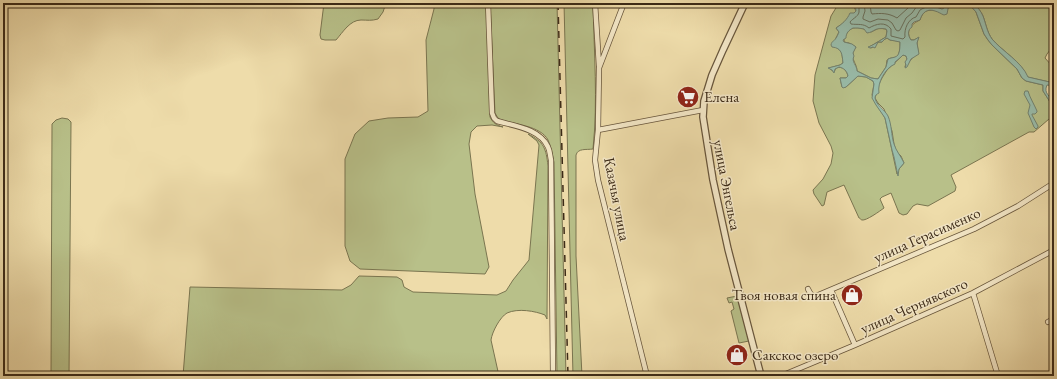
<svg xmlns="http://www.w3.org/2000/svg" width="1057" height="379" viewBox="0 0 1057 379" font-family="'EB Garamond',serif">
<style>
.green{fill:#b8c089;stroke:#7a7550}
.water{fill:#99bcaa;stroke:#73826f;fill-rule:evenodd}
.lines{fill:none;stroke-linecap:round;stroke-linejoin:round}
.shore{stroke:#6a7360;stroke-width:1}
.minor-casing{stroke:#68563c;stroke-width:6}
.tertiary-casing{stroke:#68563c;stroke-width:8}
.minor{stroke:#f4e8c8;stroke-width:4.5}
.tertiary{stroke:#f4e8c8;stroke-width:5.5}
.rail{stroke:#3b2a17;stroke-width:1.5;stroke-dasharray:7 7;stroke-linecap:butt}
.labels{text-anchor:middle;stroke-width:3;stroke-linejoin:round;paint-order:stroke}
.poi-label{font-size:15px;fill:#3b2a17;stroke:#f4e8c8;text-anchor:start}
.street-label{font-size:15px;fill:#3b2a17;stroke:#f4e8c8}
</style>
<rect width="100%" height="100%" fill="#eedcaa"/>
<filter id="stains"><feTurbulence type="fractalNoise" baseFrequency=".005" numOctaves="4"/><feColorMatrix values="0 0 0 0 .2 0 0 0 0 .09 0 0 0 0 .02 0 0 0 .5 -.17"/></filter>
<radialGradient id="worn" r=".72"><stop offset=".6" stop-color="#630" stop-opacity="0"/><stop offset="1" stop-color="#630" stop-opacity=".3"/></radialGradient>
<path class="green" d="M324,3H386L383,12L378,19C371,21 368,20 361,20C350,20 343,32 336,40H325L321,39L320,35Z
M434,3H487L490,117C493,123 496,125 503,127L492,125L477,126L471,132L469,144L475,194L489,267L485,274L360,269L350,261L345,246V159L355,134L369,121L388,118L418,117L428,111L426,40L434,9Z
M490,3H557L566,376H557L554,162C552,154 551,146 548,140C541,126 514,124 501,120L498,118L495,113Z
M564,3H593C594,52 598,101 593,149C586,150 578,148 576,155V256L582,376H573Z
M839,3H864L859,4L854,7L856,11C851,17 843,24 836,28L839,32L836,38L837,48L841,51L842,54L843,63L840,65L829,68L834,72L836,68C842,66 846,69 848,76L846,78H840L842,87H846L858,76L866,77L873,81L874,84L872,95L885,118L897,174L899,169L904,163L901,156L896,151L894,144L892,131L884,109L878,103L875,98L879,84L882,78L887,70L901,57L903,55L906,56L907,59L905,67L918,51L917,43L918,38L914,40H911C905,31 911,24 920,20C924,8 928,11 938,10C941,10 945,9 948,9V3H968L976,12L984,34L988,40L992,45L1017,69L1022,78L1026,81L1043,85V91L1052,105L1054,116L1049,119L1034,132H1029L951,175L956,187L955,191L928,206L917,204L913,206L907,214L903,215L899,213L891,193L882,197L880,199L884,208C880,211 866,221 862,220C861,220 860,218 859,218L844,185L827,192L824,205L822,206L814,194L813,190L823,179L831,164L833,153L831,146L819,123L813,101L815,75L831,16Z
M974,3H1054V45L1047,54L1045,58L1052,66L1054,67V83L1027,77C1023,63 1002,51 992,39C987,32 986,24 983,16C981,11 977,7 974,3Z
M853,28C860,27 865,29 871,32L879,28L886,29L887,31L886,37C881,40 873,45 869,47L871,48L875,46L878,42H882L885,39L887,38L890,40L899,41L900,42C900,46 900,54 897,57C895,58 891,57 887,60L886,67L878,79L871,78L857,71C857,62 848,58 856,47L849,43L844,42C844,36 848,30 853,28Z
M62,118L68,119L71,122L69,376H51L52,124L56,120Z
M528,134C544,142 546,148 548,166L547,319L545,315C535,311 518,308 507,313C500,317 492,332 491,340L499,376H183L190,287L342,290L351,285L359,276L397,277L402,280L404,287L413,292L497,295L506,291L513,280L529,260L539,145L537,141Z
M737,296L749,341L739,343L731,311L734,309L732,302L729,303L727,298Z"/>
<path class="water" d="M864,3H948V9L947,14L944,15C941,14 939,12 935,11C927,8 922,13 920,20L914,22L912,24V27C907,30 908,36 911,40H914L919,37L917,43L919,54L911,59L907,67L905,68L906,65L905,62L907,59L906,56L903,55L901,57L895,62V64C885,68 877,83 879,93C877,94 875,95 875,98C876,105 885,110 888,116C892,125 891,135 894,144C896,151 901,156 904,163L899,169L898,176L894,157L892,150L885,118L876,105L872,98L874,84L873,81L866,77L858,76L846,87L843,88L842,87L840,78H846L848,76C847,71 844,68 839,67L835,69L834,73L832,70L828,68L840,65L843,63C842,54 842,48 832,47L831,45C832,40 834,42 836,38C837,37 838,34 839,32L836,28C842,24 847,20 850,13H854L856,11L855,4ZM853,28H858L864,29L867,33C875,32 874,27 886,29L887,31L886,37C882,39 872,46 868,47L870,48L873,47L875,48L878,42H882L885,39L887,38L890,40L900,42C900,47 900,56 895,57C892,58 890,58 888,59L886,67L878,79L871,78L857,71C857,65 851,62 854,56L853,53L856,47L852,44L844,42L843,40L846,38C846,33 849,30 853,28Z
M968,3H974C977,7 981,11 983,16C986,24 987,32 992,39C1002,51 1022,62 1028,77L1054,83V86L1047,85C1043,94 1051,96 1054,103C1055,106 1054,111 1054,113L1052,105L1043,91V85L1026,81L1022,78L1017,69L992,45L988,40L984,34L976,12Z
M1025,91H1028C1030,98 1034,104 1037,111V112L1035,114H1032V115L1038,126V127L1036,129L1034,127L1028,113L1030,105L1024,94Z"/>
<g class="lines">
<path class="shore" d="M859,3C859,5 859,7 859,10C860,16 853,18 850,22L851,24C858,25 863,23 869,28C876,24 885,21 891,29V36L903,39L905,37C904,29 908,19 916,17L920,10C928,5 934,6 942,9L944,8V3
M864,3L865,11L863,17V19L870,22L878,19L888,20L892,23L896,30L898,31L900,30L906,18L912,13L917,6L922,3
M870,3L871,12L872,14C881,13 889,13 897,18L908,8L911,3"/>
<g class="minor-casing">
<path id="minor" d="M488,3L492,113L494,118L497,121C515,126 540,129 548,147C550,151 550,156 551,160L553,376
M595,3L599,66
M624,3L599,68L598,130L595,160L598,180L647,376
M598,130L703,110
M808,289C810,293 811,296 816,296L974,229L1018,206L1054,183
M831,290L855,345
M973,293L998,376
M1048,322L1054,319
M781,376L855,345L973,293L1054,250"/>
</g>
<g class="tertiary-casing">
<path id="tertiary" d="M745,3L723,50L712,75L704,101L703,117L713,180L728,249L761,376"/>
</g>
<use href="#minor" class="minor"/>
<use href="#tertiary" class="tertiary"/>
<path class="rail" d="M558,3L568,376"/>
</g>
<defs>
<g id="supermarket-disc" transform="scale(1.15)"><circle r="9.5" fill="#8f2418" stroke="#f4e8c8"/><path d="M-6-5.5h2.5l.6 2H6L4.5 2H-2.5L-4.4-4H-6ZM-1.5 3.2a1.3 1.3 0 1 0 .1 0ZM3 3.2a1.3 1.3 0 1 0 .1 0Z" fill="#fff"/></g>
<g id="shop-disc" transform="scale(1.15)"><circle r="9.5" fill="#8f2418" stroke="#f4e8c8"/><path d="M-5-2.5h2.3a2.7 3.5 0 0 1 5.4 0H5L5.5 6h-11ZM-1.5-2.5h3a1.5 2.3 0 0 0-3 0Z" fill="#fff"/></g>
</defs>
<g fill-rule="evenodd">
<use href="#supermarket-disc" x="688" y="97"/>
<use href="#shop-disc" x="852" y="295"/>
<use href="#shop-disc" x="737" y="355"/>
</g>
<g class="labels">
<g class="poi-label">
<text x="704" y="102">Елена</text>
<text x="836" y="300" text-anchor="end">Твоя новая спина</text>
<text x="752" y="360">Сакское озеро</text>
</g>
<g class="street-label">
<text transform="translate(727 185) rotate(79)" y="5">улица Энгельса</text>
<text transform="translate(617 199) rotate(79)" y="5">Казачья улица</text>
<text transform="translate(927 235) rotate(-24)" y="5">улица Герасименко</text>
<text transform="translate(914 306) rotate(-24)" y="5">улица Чернявского</text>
</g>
</g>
<rect width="1057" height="379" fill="none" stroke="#eedcaa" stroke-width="16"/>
<rect x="4" y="4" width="1049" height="371" fill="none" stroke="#3b2a17" stroke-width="2"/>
<rect x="8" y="8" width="1041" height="363" fill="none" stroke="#3b2a17"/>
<rect width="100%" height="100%" filter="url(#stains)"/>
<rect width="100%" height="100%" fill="url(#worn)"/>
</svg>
